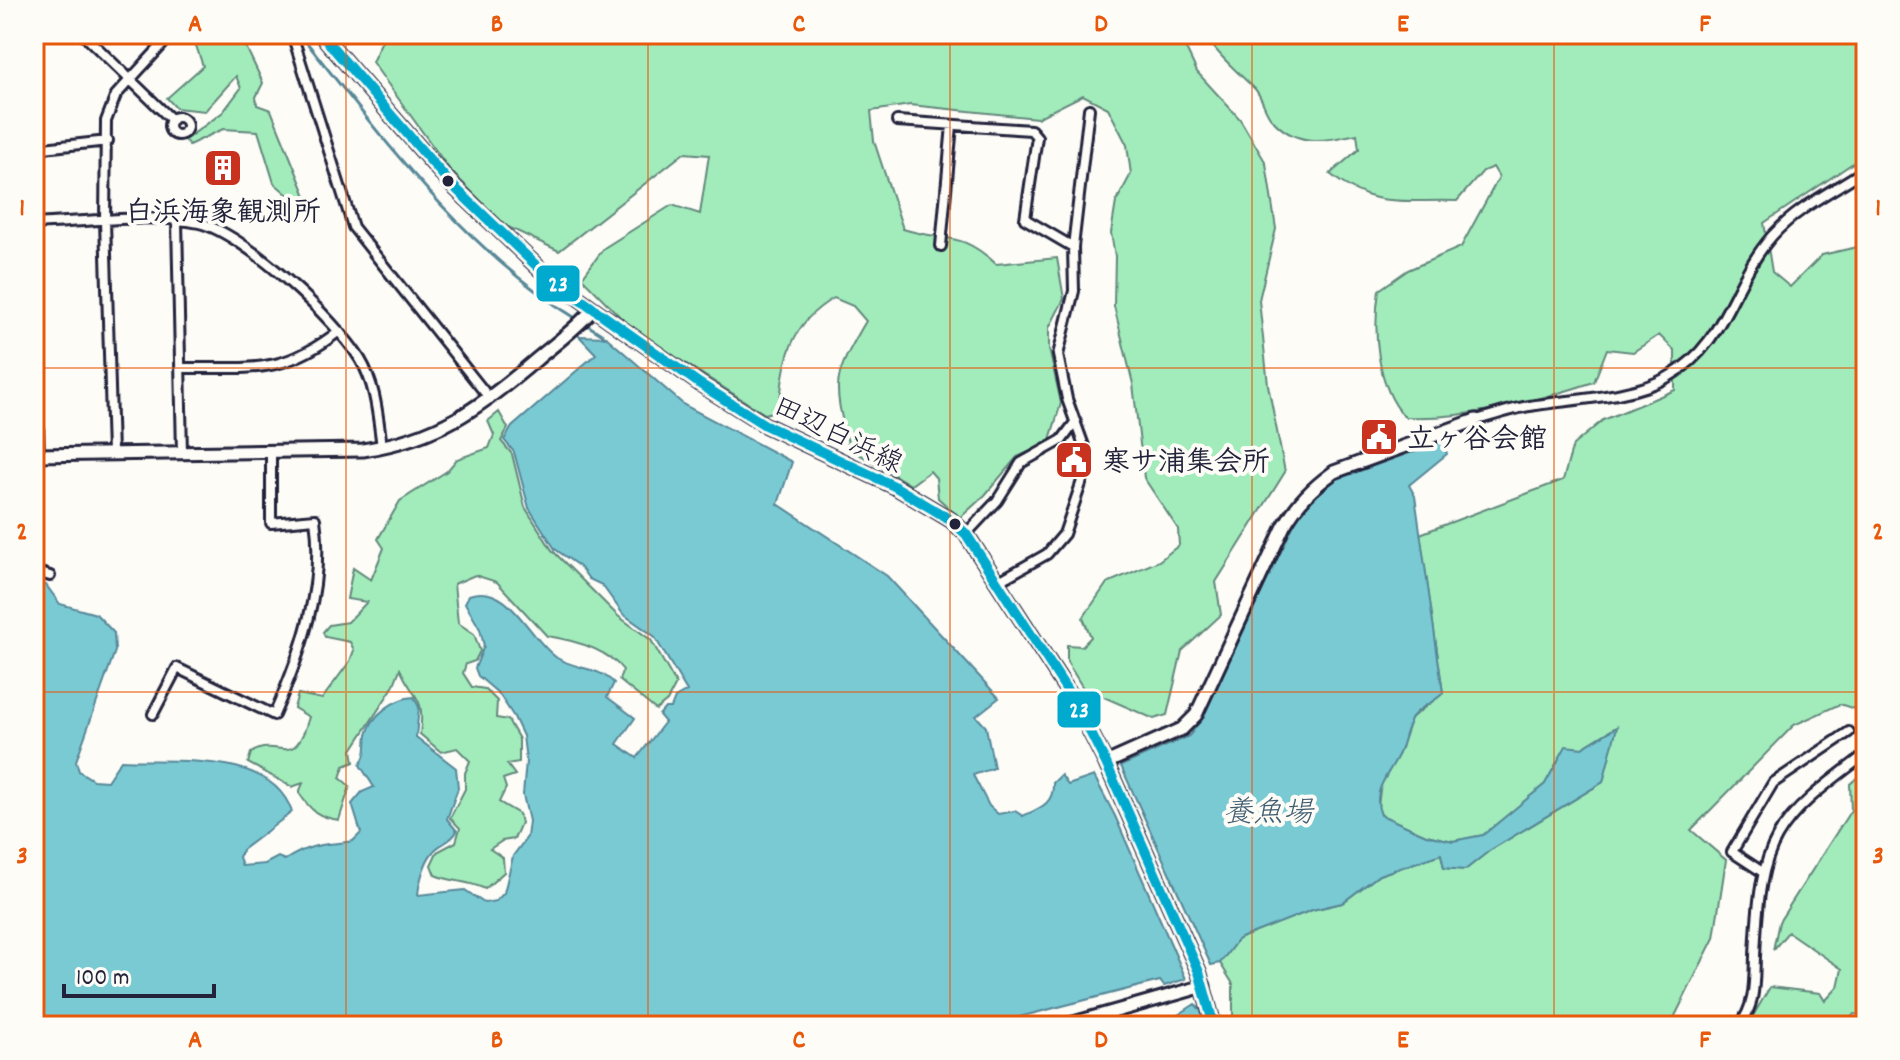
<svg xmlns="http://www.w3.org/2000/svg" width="1900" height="1060" viewBox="0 0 1900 1060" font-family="Dekko,'Klee One',sans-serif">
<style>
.green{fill:#a2ecbb;stroke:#62877b;stroke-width:2}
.water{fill:#7acad4;stroke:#578797;stroke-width:2}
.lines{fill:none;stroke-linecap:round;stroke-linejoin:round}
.stream{stroke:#578797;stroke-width:3}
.street-casing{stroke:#22223b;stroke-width:14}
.secondary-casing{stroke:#22223b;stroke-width:17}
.primary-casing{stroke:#22223b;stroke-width:18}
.street{stroke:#fdfcf7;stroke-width:8}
.secondary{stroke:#fdfcf7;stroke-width:11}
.primary{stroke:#fdfcf7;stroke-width:12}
.bus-1-casing{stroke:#fdfcf7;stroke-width:16}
.bus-1{stroke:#00a9ce;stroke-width:10}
.grid{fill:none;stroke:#e8590c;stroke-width:2;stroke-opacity:0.55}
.bus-dot{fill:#22223b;stroke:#fdfcf7;stroke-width:3}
.labels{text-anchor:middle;stroke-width:8;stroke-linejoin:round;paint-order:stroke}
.poi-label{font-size:28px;font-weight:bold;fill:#22223b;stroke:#fdfcf7;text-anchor:start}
.street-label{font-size:28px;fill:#22223b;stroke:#fdfcf7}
.water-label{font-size:30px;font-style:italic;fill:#415d71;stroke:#fdfcf7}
.line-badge{stroke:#fdfcf7;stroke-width:3}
.badge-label{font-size:22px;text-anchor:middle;font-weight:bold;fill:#fff}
.neatline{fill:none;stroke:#e8590c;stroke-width:3}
.grid-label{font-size:26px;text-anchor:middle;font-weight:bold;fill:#e8590c}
</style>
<rect width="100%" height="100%" fill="#fdfcf7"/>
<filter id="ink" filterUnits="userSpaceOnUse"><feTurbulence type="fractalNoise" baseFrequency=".0125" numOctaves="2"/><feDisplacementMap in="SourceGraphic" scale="16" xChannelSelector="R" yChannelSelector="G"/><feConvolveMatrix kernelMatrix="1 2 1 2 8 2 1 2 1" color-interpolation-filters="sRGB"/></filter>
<g filter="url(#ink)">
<path class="green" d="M192,34H240L263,83L256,97L257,105L271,110L315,218L274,183L258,131L223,129L189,145L185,140L223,112L241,88L236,76L205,111L176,108L167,98L203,66Z
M385,34H1179L1197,72L1240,119L1266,163L1276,229L1259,300L1268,385L1285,472L1216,582L1221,615L1182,651L1167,715L1154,719L1083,688L1067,662V645L1082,646L1091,637L1083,618L1107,583L1159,561L1179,545L1178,529L1144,478L1133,384L1114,306L1115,256L1111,233L1116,202L1131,174L1127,145L1108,108L1083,95L1037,118L910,105L871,111L874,141L903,229C945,242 960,230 996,264L1057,258L1064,299L1049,328V349L1061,403L1049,443L1017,457L985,495L960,518L938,498L936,478L930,471L911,485L849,448C833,381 831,381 866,321L853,306L834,298C788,324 784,362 779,410L765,414L633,330L582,278L604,248L672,205L700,214L709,155L684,153L559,251L506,226L450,170L372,62Z
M1205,34H1866V174L1859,159L1764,223L1772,272L1790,287L1822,255L1866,245V713L1840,704L1794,725L1691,830L1726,860L1714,938L1670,1026H1233V984L1220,963L1238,939L1312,910L1342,903L1379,875L1441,854L1444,868L1465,870L1489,851L1603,782L1616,727L1582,748L1566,747L1545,784L1484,835L1453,841L1426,835L1381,815L1378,807L1381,781L1398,755L1411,718L1443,693L1420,534L1563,480L1573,445L1603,420L1675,390V351L1659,335L1633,352L1607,349L1594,382C1536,401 1466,420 1405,417C1376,386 1373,330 1379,290L1408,270L1461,247L1499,177L1493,167L1483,171L1457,201C1404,199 1374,210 1330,174L1359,149L1357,134C1324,141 1295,148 1270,117C1264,109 1262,97 1255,89C1243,77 1211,49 1205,34Z
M499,412L508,428L501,441L512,454L525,507L552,550L618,616L651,640L676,684L667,701L656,710L619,680L623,670C606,648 573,640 547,636L497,582L475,575L454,584L458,623L474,634L480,651L475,661L466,664L463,673L472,687L485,689L497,701L496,718L508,720L519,739V762L507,764L515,775L503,779L506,788L499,802L519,814L521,823L514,839L502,841L490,849L503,858L504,872L485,889C469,881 452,882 435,875L431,865L437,852L456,842L460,828L450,818L465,789V773L470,761L457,748L441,752L420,734C425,694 415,702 400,669L393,687L352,750L354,762L344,766L340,778L350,786L339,820C318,817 311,811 299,793L303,783L292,787L248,763L251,753C279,735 293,773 309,717L294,708L298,694L322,699L350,661L354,650L350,642L325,637L323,632L329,625L348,622L367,602L347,599L353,568L371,580L384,548L378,539L400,501L447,471L457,459L489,448L494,435L488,421Z
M1866,770V1010L1861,1015L1854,1014L1844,1026H1747L1770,987L1820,993L1825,1001L1838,987L1842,969L1788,932L1773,950L1779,922L1851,810L1850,784Z"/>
<path class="water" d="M579,336L606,337L684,405L792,462L778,504L887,576L999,698L976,716L986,727L994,768L973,775L989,806L998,814L1015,811L1023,816C1040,808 1054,804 1053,783L1061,775L1068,785L1094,776L1115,816L1186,979L1164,986L1160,981L984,1026H34V584L46,585L60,604L96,614L114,633L115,651L76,761L79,771L93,780L107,781L121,760C176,763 271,750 292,812L242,850L239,857L242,866L265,864L278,857L285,860C313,842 323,846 353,841L361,833L352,804L362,792L374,787L360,765C368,753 365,748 367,735C371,715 395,698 414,697L419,707L416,737L456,768L458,788L447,819L457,831C451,843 441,842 433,852C425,861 419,882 418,895L465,890L484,903L496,901L504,893L513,856L527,837L529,821L523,795L526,761L523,736L514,717L499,694L478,676L475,668L484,646L480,629L465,603L469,595C510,581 529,640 557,658C577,670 597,666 614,683L607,697L635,718L617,744L637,758L665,722L659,715L665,708H671L675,698L687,691L654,636L623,614L602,585L589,579L580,567L555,549L529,508L514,452L504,440L512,427L596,354Z
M1443,441L1447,454L1409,485L1415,496L1443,693C1434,703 1422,705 1413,716C1406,725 1404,740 1400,751C1391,773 1370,789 1381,815L1426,835L1453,841L1483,835L1545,784L1566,746L1582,748L1617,727L1603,782L1489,851L1465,870L1444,868L1441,854L1379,875L1342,903L1312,910L1238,939L1220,963L1211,965L1121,766L1189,736L1201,720L1303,505L1337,479Z
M1195,1004L1205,1015L1206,1026H1161Z"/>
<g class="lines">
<path class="stream" d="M300,34C382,137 464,250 577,319
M584,323L606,337"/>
<g class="street-casing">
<path id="street" d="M83,34L172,120
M292,34L353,227L490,399
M169 126a9 9 0 1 1 18 0a9 9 0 1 1-18 0Z
M897,121L1031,130L1037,137L1025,219L1073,247
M34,149L108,141
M177,221L182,453
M34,224C85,222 149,213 199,223C244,233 336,320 360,359C376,385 378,418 382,447
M941,246L952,125
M34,301L39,455
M182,368C250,367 282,376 339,331
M1476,420C1492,416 1508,410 1524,407C1567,399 1630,399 1668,377C1727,344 1730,284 1772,236C1798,207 1833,191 1866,169
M112,453L105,221L106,121L116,95L163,44L153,34
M966,534L997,501L1021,463L1062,440L1076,421
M34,571L50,576
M999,581L1047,554L1064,534L1083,478L1084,446L1067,399L1058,355L1074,291L1073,247L1089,109
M153,714L177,668L274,715C301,654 325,586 315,519L271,523V451
M1761,871L1732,852L1773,783L1849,732
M1739,1026C1756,1005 1754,982 1755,956C1760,838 1773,823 1866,754"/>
</g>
<g class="secondary-casing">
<path id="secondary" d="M34,455L363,450C439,438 480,408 537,359C556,343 577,328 593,309
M1106,763L1182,729L1196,715L1284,526C1298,502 1312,488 1334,472L1476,420
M1063,1026L1204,986"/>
</g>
<g class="primary-casing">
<path id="primary" d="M321,34L449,182L546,275L700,384L765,425L894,486L951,520L966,534L1076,704L1106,763L1199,972L1214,1026"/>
</g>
<use href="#street" class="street"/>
<use href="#secondary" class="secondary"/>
<use href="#primary" class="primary"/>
<g class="bus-1-casing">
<path id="bus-1" d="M321,34L449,182L546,275L700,384L765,425L894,486L951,520L966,534L1076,704L1106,763L1199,972L1214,1026"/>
</g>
<use href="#bus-1" class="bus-1"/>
</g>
</g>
<path class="grid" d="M346,34V1026M648,34V1026M950,34V1026M1252,34V1026M1554,34V1026M34,368H1866M34,692H1866"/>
<defs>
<g id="building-square" transform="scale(2)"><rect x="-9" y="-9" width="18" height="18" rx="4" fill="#c8321e" stroke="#fdfcf7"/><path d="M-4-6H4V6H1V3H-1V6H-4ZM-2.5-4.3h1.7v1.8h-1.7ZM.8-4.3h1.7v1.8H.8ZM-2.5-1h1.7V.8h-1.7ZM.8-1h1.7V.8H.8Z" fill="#fff"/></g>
<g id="civic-square" transform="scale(2)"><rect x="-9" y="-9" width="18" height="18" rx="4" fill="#c8321e" stroke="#fdfcf7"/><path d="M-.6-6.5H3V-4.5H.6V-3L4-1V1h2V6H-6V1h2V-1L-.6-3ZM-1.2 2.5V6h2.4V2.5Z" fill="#fff"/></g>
</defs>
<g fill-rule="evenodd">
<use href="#building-square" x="223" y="168"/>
<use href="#civic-square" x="1379" y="437"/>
<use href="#civic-square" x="1074" y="460"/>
</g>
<g class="bus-dot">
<circle cx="448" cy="181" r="7"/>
<circle cx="955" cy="524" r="7"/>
</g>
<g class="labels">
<g class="poi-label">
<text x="223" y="220" text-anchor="middle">白浜海象観測所</text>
<text x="1407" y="447">立ヶ谷会館</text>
<text x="1102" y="470">寒サ浦集会所</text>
</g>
<g class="street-label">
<text transform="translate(839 433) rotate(26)" y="10">田辺白浜線</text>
</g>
<g class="water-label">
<text x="1268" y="821">養魚場</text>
</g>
</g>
<g class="line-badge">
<rect x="535" y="264" width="46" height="39" rx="8" fill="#00a9ce"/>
<rect x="1056" y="690" width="46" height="39" rx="8" fill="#00a9ce"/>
</g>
<g class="badge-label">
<text x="558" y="291">23</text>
<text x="1079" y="717">23</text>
</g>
<rect width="1900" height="1060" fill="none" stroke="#fdfcf7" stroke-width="88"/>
<path d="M64 984v12h150v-12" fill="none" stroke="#22223b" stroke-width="4"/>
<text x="76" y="984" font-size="24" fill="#22223b" stroke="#fdfcf7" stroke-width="6" paint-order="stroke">100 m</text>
<rect x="44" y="44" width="1812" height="972" class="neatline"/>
<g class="grid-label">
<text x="195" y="31">A</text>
<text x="497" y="31">B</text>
<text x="799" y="31">C</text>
<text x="1101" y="31">D</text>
<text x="1403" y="31">E</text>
<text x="1705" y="31">F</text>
<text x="22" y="215">1</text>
<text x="1878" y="215">1</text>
<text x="22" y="539">2</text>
<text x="1878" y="539">2</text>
<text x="22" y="863">3</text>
<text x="1878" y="863">3</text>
<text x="195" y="1047">A</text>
<text x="497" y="1047">B</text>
<text x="799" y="1047">C</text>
<text x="1101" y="1047">D</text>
<text x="1403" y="1047">E</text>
<text x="1705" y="1047">F</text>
</g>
</svg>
